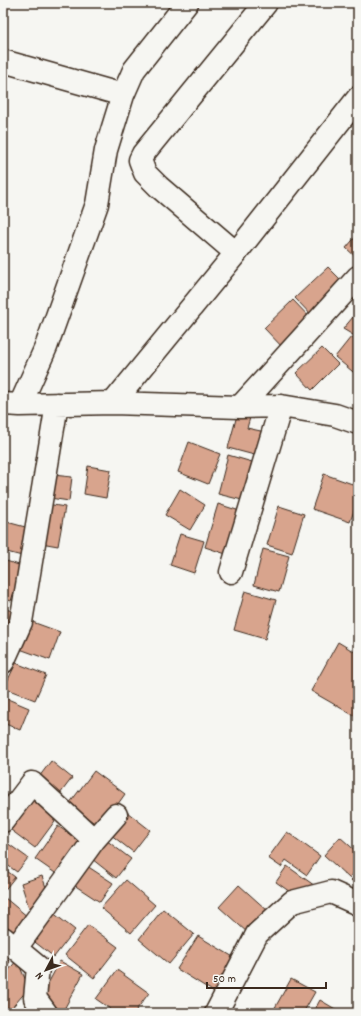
<svg xmlns="http://www.w3.org/2000/svg" width="361" height="1016" viewBox="0 0 361 1016" font-family="Dekko,sans-serif">
<style>
.building{fill:#d8a48d;stroke:#3b2a1e}
.lines{fill:none;stroke-linecap:round;stroke-linejoin:round}
.minor-casing{stroke:#3b2a1e;stroke-width:25}
.minor{stroke:#f6f6f2;stroke-width:22}
</style>
<rect width="100%" height="100%" fill="#f6f6f2"/>
<filter id="ink" filterUnits="userSpaceOnUse"><feTurbulence type="fractalNoise" baseFrequency=".025" numOctaves="2"/><feDisplacementMap in="SourceGraphic" scale="8" xChannelSelector="R" yChannelSelector="G"/><feConvolveMatrix kernelMatrix="1 2 1 2 8 2 1 2 1" color-interpolation-filters="sRGB"/></filter>
<g filter="url(#ink)">
<path class="building" d="M358,234V259L346,248Z
M328,267L346,285L315,319L295,298Z
M293,300L314,322L285,350L264,328Z
M358,311V338L343,329Z
M351,337L358,342V376L335,357Z
M322,348L338,364L312,390L296,373Z
M239,408L252,411L247,428L265,432L258,456L228,448Z
M189,442L220,454L208,484L178,472Z
M228,455L252,462L242,500L218,494Z
M88,466L111,470L106,498L84,494Z
M324,474L358,486V505H356L350,522L312,509Z
M53,475L72,477L69,501L50,498Z
M180,489L205,505L190,530L165,515Z
M47,504L65,507L58,546L41,543Z
M218,504L243,512L229,555L205,547Z
M279,506L304,514L292,553L267,545Z
M3,521L29,528L22,556L3,551Z
M180,534L204,541L194,573L170,565Z
M263,549L289,556L279,592L254,585Z
M3,560L22,566L11,601L3,598Z
M245,591L276,600L265,639L234,630Z
M3,608L12,611L3,634Z
M27,620L60,632L50,660L17,648Z
M338,642L358,654V718L311,691Z
M16,663L46,675L35,700L4,688Z
M3,697L29,708L20,730L3,723Z
M51,761L72,778L60,794L39,777Z
M94,771L125,794L101,828L69,804Z
M33,800L57,818L35,848L11,830Z
M127,812L150,830L133,852L110,834Z
M58,826L82,843L58,875L35,859Z
M287,832L320,856L307,875L286,860L281,867L268,858Z
M340,837L358,853V868L349,878L324,855Z
M3,840L28,858L17,872L3,862Z
M106,840L131,859L116,878L92,859Z
M87,866L113,883L100,902L74,885Z
M287,866L318,888L307,904L276,882Z
M3,868L15,877L3,892Z
M358,873V887L351,880Z
M42,876L48,893L29,908L21,883Z
M126,880L155,905L131,933L101,908Z
M239,885L268,911L248,933L219,907Z
M5,898L28,917L12,938L3,930V901Z
M163,909L194,934L169,964L139,939Z
M52,912L75,930L54,957L31,939Z
M88,925L118,947L94,978L65,955Z
M198,936L235,958L214,992L177,969Z
M3,955L10,962L3,970Z
M17,960L29,988L9,1011L3,1006V977Z
M60,961L83,974L62,1013L43,993Z
M117,970L149,993L134,1013H116L96,999Z
M291,979L315,992L303,1013H272Z
M320,1000L342,1013H313Z"/>
<g class="lines">
<g class="minor-casing">
<path id="minor" d="M3,61L123,95
M236,253L159,187L145,173L140,160L143,154L266,3
M113,403L236,253L358,98
M3,404L20,405L113,403L240,407L281,406L335,415L358,423
M20,405L46,347L97,204L106,150L123,95L134,70L187,3
M240,407L358,277
M231,572L281,406
M3,662L21,622L57,404
M3,821L32,783L94,840
M3,938L38,967L35,998L46,1013
M16,948L94,840L116,815
M216,1013L257,934L292,902L331,892L358,904"/>
</g>
<use href="#minor" class="minor"/>
</g>
</g>
<rect width="361" height="1016" fill="none" stroke="#f6f6f2" stroke-width="16"/>
<rect x="8" y="8" width="345" height="1000" fill="none" stroke="#3b2a1e" stroke-width="1.5" filter="url(#ink)"/>
<g transform="translate(46 970) rotate(229)" stroke="#f6f6f2" stroke-width="3" paint-order="stroke">
<path d="M0-3L7 15L0 10L-7 15Z" fill="#3b2a1e"/>
<text y="-6" font-size="11" font-weight="bold" text-anchor="middle" fill="#3b2a1e">N</text>
</g>
<path d="M207 982v6h119v-6" fill="none" stroke="#3b2a1e" stroke-width="2"/>
<text x="213" y="982" font-size="12" fill="#3b2a1e" stroke="#f6f6f2" stroke-width="3" paint-order="stroke">50 m</text>
</svg>
